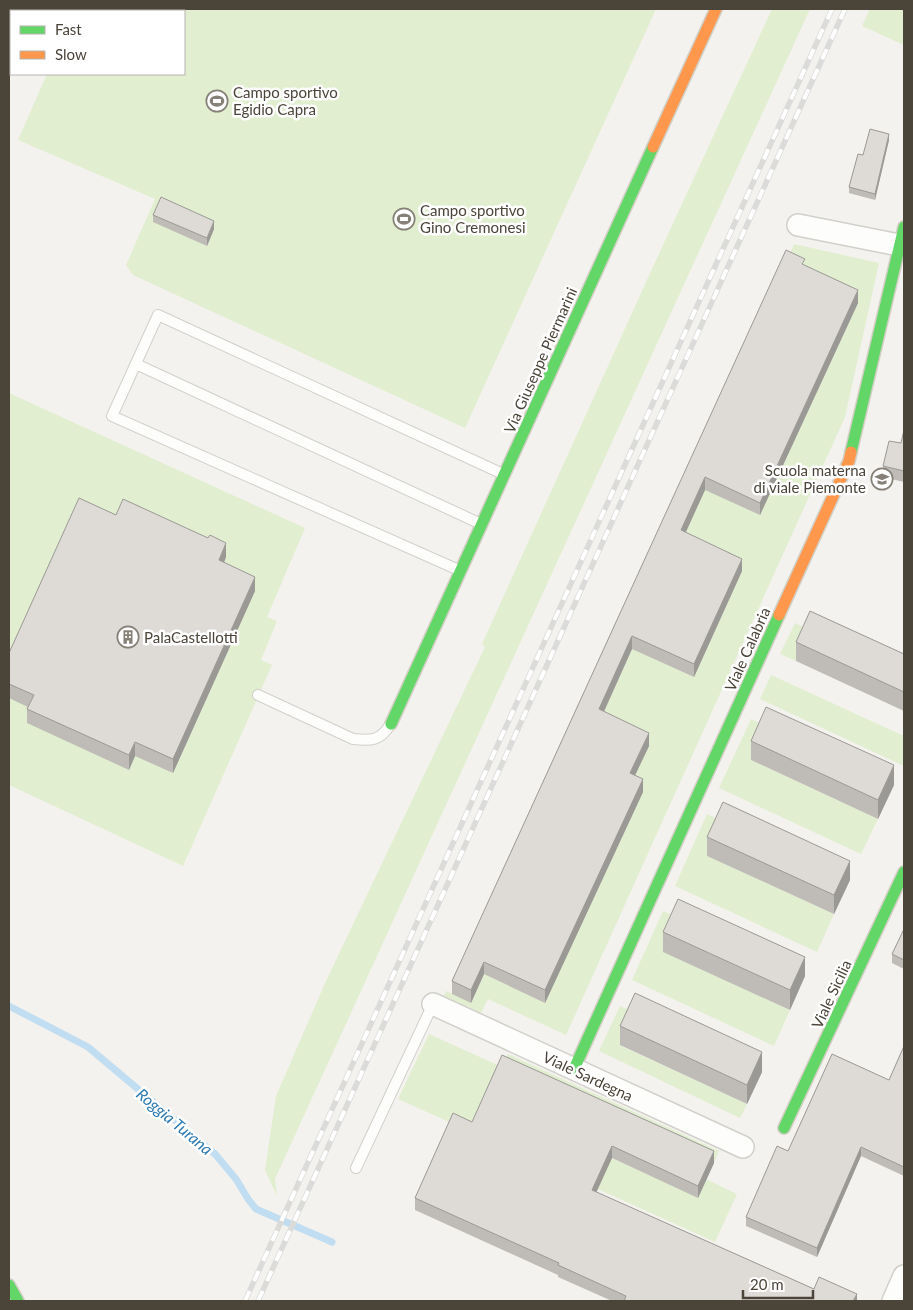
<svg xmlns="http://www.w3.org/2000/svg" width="913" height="1310" font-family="Lato,sans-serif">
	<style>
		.green { fill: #e1eecf }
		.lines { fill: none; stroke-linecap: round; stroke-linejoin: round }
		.stream { stroke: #c0ddf1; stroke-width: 7 }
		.lane-casing { stroke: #d2d0cb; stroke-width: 12 }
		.street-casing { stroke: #d2d0cb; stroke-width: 24 }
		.fast-casing { stroke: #d3cfc5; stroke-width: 14 }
		.slow-casing { stroke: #d3cfc5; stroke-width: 14 }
		.lane { stroke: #fdfdfc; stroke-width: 10 }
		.street { stroke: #fdfdfc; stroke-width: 21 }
		.fast { stroke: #63d668; stroke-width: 11 }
		.slow { stroke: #ff974d; stroke-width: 11 }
		.rail-casing { stroke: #dbdbda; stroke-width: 5.5 }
		.rail { stroke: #fff; stroke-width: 4; stroke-dasharray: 11; stroke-linecap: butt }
		.wall { fill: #bfbcb8 }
		.shaded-wall { fill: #9b9996 }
		.building { fill: #dedbd6; stroke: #9b9996 }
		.labels { text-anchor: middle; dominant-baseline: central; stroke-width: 5; stroke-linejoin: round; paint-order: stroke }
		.poi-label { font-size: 15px; fill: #4b4439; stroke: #fff; text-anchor: start }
		.street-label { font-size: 15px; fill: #4b4439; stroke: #fff }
		.water-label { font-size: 16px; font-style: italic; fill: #2e7ab2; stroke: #fff }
	</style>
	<rect width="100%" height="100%" fill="#f4f2ee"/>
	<!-- green -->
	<g class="green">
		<path d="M22 9H656L465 428 133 275 126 265 155 199 18 140 47 74H184V11H27Z"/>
		<path d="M772 9H810L275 1179 277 1196 265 1170 276 1096 326 981 485 647 482 644 501 602 651 271Z"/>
		<path d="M870 9H904V45L862 26Z"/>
		<path d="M794 244 879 263 845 417 566 1035 488 999 481 1013 444 996 446 991 471 1002 804 272 786 263Z"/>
		<path d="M9 393 305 528 267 617 277 621 261 660 272 665 183 866 9 785Z"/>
		<path d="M795 623 810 630 796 661 780 654Z"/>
		<path d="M771 675 904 736V766L760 699Z"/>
		<path d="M751 719 766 726 751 760 878 819 861 854 719 788Z"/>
		<path d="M707 814 723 822 707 856 834 914 817 952 675 886Z"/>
		<path d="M663 911 678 918 664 952 790 1010 774 1046 632 980Z"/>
		<path d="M620 1006 635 1013 621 1046 747 1104 740 1118 599 1051Z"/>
		<path d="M429 1034 502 1067 508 1054 719 1151 714 1163 502 1067 487 1102 698 1197 706 1179 737 1194 715 1242 398 1099Z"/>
	</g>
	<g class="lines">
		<!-- stream -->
		<path class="stream" d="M9 1006 88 1047 215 1154 236 1179 248 1199 256 1209 332 1242"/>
		<!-- lane casing -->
		<g class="lane-casing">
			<g id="lane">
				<path d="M136 364 481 524"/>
				<path d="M461 571 112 416 158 315 503 474"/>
				<path d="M258 695 353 739C371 741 380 741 390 725"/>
				<path d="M356 1168 433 1004"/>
			</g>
		</g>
		<!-- street casing -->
		<g class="street-casing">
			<g id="street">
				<path d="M798 225 904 246"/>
				<path d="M433 1004 743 1147"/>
				<path d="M893 1301 904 1276"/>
			</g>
		</g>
		<!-- fast casing -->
		<g class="fast-casing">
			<g id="fast">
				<path d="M851 452 904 227"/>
				<path d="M391 724 653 147"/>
				<path d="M574 1069 779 615"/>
				<path d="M784 1128 904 872"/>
				<path d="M9 1285 18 1301"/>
			</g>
		</g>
		<!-- slow casing -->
		<g class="slow-casing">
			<g id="slow">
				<path d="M653 147 716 9"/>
				<path d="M779 615 849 461 851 452"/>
			</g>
		</g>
		<!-- lane -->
		<use href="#lane" class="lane"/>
		<!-- street -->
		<use href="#street" class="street"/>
		<!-- fast -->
		<use href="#fast" class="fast"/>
		<!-- slow -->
		<use href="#slow" class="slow"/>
		<!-- rail casing -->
		<g class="rail-casing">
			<g id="rail">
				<path d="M245 1301 832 9"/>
				<path d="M258 1301 845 9"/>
			</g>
		</g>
		<!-- rail -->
		<use href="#rail" class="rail"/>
	</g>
	<!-- wall -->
	<g class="wall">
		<path d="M889 140 875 200 849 193V187L863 155Z"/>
		<path d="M153 215 214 229 207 246 153 222Z"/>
		<path d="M805 266 858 303 760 515 705 490 685 532 742 571 694 677 632 649 604 712 649 746 635 775 643 792 545 1003 484 974 471 1003 452 994V981Z"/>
		<path d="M904 430V482L883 477V466L901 443Z"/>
		<path d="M116 515 226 557 224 563 255 591 173 773 135 756 129 770 27 723V709L28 707 9 698V653Z"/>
		<path d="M796 642 904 654V711L796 661Z"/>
		<path d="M751 741 894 785 878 819 751 760Z"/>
		<path d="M707 837 850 880 834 914 707 856Z"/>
		<path d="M904 929V969L892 963V954Z"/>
		<path d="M663 932 805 976 790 1010 663 952Z"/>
		<path d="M620 1026 762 1072 747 1104 620 1045Z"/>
		<path d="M904 1046V1176L861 1156 817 1257 746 1226V1217L788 1151 889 1080Z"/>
		<path d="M472 1122 714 1163 698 1198 612 1158 596 1192 814 1289 857 1301H612L558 1277V1275L415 1210V1198Z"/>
	</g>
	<!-- shaded-wall -->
	<g class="shaded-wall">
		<path d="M889 134V140L875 200V194Z"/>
		<path d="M214 221V229L207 246V238Z"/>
		<path d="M858 290V303L760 515V503Z"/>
		<path d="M705 477V490L681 543V530Z"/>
		<path d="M226 543V557L219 574V560Z"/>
		<path d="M742 559V571L694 677V664Z"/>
		<path d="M255 577V591L173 773V759Z"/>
		<path d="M632 636V649L599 722V709Z"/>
		<path d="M649 733V746L630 786V773Z"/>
		<path d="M135 742V756L129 770V755Z"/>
		<path d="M894 765V785L878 819V800Z"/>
		<path d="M643 779V792L545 1003V990Z"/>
		<path d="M850 861V880L834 914V895Z"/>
		<path d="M805 957V976L790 1010V990Z"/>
		<path d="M484 962V974L471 1003V990Z"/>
		<path d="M762 1052V1072L747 1104V1085Z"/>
		<path d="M612 1146V1158L592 1202V1190Z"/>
		<path d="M861 1147V1156L817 1257V1248Z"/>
		<path d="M714 1151V1163L698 1198V1186Z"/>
		<path d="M857 1294V1301H853Z"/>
	</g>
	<!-- building -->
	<g class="building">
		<path d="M870 129 889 134 875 194 849 187 858 154 863 155Z"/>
		<path d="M161 197 214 221 207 238 153 215Z"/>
		<path d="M786 250 805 259 802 264 858 290 760 503 705 477 681 530 742 559 694 664 632 636 599 709 649 733 630 773 643 779 545 990 484 962 471 990 452 981Z"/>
		<path d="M904 430V471L883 466 889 441 901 443Z"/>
		<path d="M79 498 116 515 123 499 208 538 210 535 226 543 219 560 255 577 173 759 135 742 129 755 27 709 34 695 9 684V653Z"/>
		<path d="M810 611 904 654V692L796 642Z"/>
		<path d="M766 707 894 765 878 800 751 741Z"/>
		<path d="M723 802 850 861 834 895 707 837Z"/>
		<path d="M678 899 805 957 790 990 663 932Z"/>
		<path d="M904 929V960L892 954Z"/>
		<path d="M635 993 762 1052 747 1085 620 1026Z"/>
		<path d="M904 1046V1167L861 1147 817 1248 746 1217 777 1146 788 1151 832 1054 889 1080Z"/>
		<path d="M502 1055 714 1151 698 1186 612 1146 592 1190 814 1289 819 1277 857 1294 853 1301H624L626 1296 558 1265 559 1263 415 1198 453 1113 472 1122Z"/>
	</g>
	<!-- icons -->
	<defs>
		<g id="stadium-ring" transform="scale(1.125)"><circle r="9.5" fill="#fff" stroke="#868178" stroke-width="1.5"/><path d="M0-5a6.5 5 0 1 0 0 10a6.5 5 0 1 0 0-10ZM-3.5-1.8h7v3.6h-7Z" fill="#868178"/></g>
		<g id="school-ring" transform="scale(1.125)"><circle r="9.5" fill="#fff" stroke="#868178" stroke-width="1.5"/><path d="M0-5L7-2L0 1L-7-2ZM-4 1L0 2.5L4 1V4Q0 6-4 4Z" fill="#868178"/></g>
		<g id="building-ring" transform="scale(1.125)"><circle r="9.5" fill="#fff" stroke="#868178" stroke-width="1.5"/><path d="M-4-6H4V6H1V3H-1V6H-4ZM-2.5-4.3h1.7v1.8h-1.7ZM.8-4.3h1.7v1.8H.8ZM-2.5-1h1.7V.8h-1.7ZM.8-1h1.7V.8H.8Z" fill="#868178"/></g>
	</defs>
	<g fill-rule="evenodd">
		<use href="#stadium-ring" x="217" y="101"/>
		<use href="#stadium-ring" x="404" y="219"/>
		<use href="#school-ring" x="882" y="479"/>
		<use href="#building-ring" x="128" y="637"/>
	</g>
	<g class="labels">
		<!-- poi labels -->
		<g class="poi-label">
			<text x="233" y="92">Campo sportivo<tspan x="233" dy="17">Egidio Capra</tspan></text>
			<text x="420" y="210">Campo sportivo<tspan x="420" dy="17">Gino Cremonesi</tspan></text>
			<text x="866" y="470" text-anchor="end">Scuola materna<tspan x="866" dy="17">di viale Piemonte</tspan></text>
			<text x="144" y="637">PalaCastellotti</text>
		</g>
		<!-- street labels -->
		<g class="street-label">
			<text transform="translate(540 360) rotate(-66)">Via Giuseppe Piermarini</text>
			<text transform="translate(747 649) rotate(-66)">Viale Calabria</text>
			<text transform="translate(831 994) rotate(-65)">Viale Sicilia</text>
			<text transform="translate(588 1076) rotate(25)">Viale Sardegna</text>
		</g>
		<!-- water labels -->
		<g class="water-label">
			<text transform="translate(175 1121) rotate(40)">Roggia Turana</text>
		</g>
	</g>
	<!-- border -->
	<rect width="913" height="1310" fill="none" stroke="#4b4439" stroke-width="20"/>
	<!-- legend -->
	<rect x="10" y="10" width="175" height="65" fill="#ffffff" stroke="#b7b4b0"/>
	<rect x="20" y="26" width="25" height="8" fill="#63d668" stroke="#b7b4b0"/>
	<text x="55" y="35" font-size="15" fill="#4b4439">Fast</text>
	<rect x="20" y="51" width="25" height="8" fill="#ff974d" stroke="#b7b4b0"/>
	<text x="55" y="60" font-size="15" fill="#4b4439">Slow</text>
	<!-- scale -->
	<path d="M743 1290v8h70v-8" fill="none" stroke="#4b4439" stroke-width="2.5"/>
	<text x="750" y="1290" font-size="15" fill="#4b4439" stroke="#ffffff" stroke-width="4" paint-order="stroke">20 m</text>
</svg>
